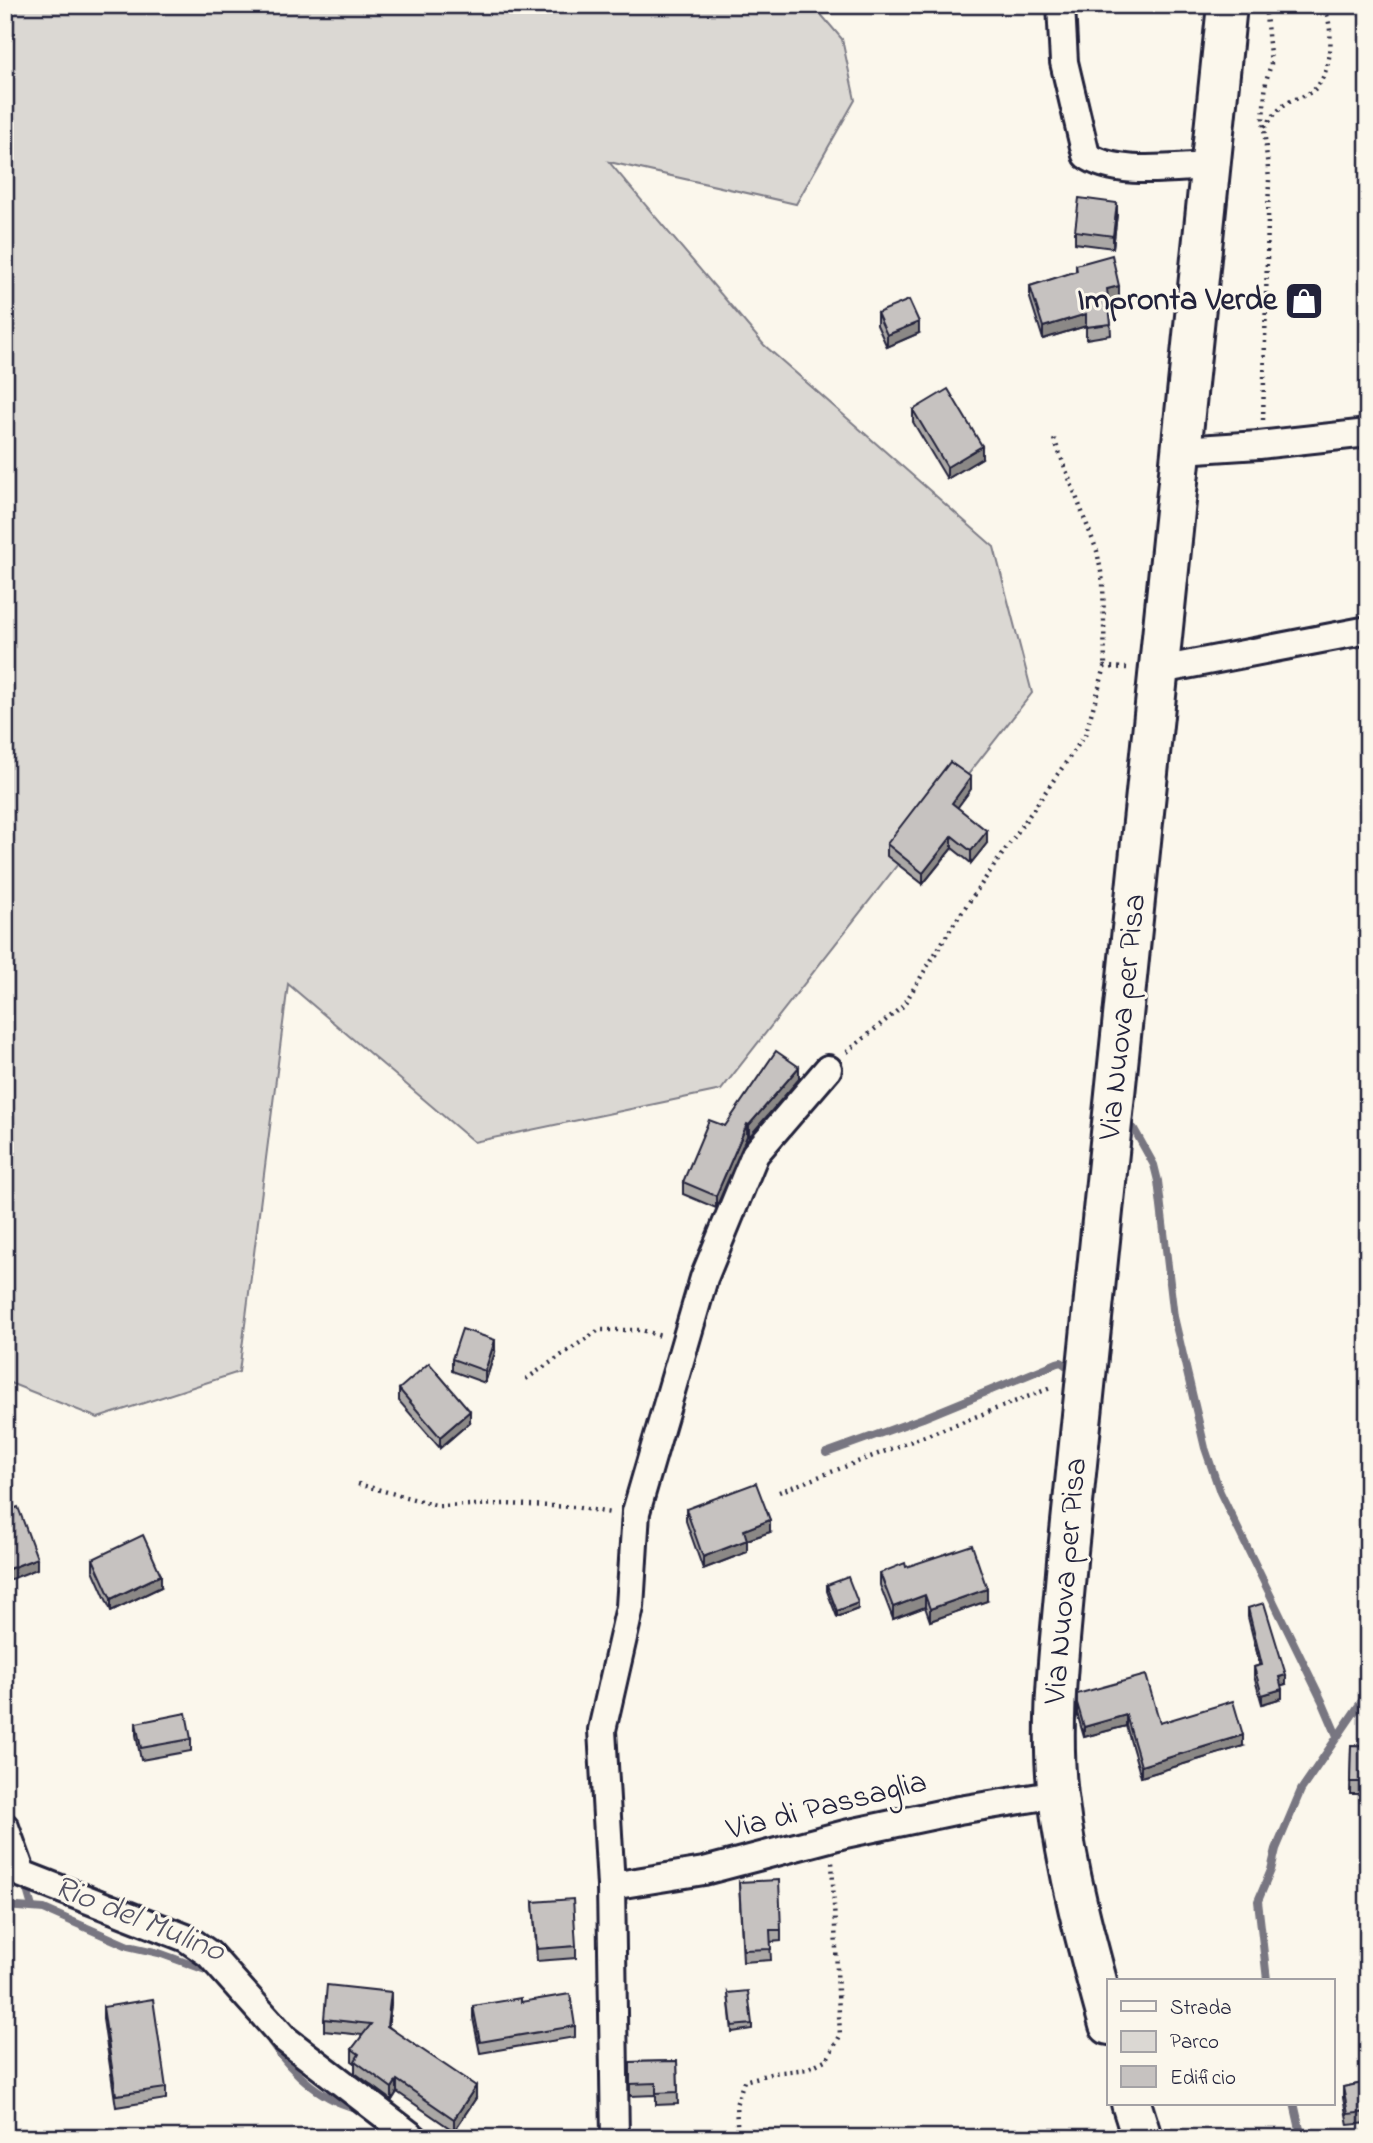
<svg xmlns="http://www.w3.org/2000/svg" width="1373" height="2143" font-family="'Indie Flower',sans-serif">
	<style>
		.green { fill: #dbd8d3; stroke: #7e7d87; stroke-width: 2 }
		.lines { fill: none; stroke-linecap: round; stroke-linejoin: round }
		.stream { stroke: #787681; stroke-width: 8 }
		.minor-casing { stroke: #22223b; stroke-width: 32 }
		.primary-casing { stroke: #22223b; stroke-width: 44 }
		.path { stroke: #22223b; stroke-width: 4.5; stroke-dasharray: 2 5; stroke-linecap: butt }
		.minor { stroke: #fbf7ec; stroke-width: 26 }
		.primary { stroke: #fbf7ec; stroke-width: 38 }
		.wall { fill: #aaa7a5; stroke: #22223b; stroke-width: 2 }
		.shaded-wall { fill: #8b8886; stroke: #22223b; stroke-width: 2 }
		.building { fill: #c6c2c0; stroke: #22223b; stroke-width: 2 }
		.labels { text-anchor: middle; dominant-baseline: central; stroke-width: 6; stroke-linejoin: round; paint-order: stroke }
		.poi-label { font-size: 32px; font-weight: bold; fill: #22223b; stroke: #fbf7ec; text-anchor: end }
		.street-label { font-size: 32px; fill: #22223b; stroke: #fbf7ec }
		.water-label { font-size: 33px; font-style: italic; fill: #545364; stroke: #fbf7ec }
	</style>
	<rect width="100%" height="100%" fill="#fbf7ec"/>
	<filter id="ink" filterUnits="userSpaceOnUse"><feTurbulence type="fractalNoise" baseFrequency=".0143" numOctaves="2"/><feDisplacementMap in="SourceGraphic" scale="14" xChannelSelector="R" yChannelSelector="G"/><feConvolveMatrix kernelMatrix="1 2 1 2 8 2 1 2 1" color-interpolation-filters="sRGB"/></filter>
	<g filter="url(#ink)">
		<!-- green -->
		<path class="green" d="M5 5H813L842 39 855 100 796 204 609 162 764 345 994 547 1032 693 721 1090 474 1142 288 984 239 1372 98 1418 5 1381Z"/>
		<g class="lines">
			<!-- stream -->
			<g class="stream">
				<path d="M1134 1129 1154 1165 1158 1181 1174 1317 1205 1448 1220 1492 1322 1701 1337 1736"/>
				<path d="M826 1453 923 1418 1057 1363 1061 1362 1068 1367"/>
				<path d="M25 1883 32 1907"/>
				<path d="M5 1906 44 1909 128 1946 159 1953 214 1973"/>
				<path d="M1267 1980 1258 1901 1271 1870 1276 1849 1301 1790 1368 1692"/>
				<path d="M271 2042C292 2073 324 2103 362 2109"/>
				<path d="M1294 2103 1302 2138"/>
			</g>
			<!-- minor casing -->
			<g class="minor-casing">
				<g id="minor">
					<path d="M1061 5 1064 62 1086 155C1116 177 1176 167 1212 166"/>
					<path d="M1181 450 1259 445 1368 433"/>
					<path d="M1160 670 1368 630"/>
					<path d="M5 1827 22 1874 186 1938 209 1954 285 2039 414 2138"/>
					<path d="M611 1886 704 1871 845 1834 959 1810 1058 1794"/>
					<path d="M615 2138 611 1886 602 1730 630 1607 636 1512 704 1278 755 1154 828 1069"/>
				</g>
			</g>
			<!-- primary casing -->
			<g class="primary-casing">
				<g id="primary">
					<path d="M1109 2025C1088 1949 1067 1874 1058 1796 1049 1718 1061 1638 1067 1561L1227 5"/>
					<path d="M1131 2103 1142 2138"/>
				</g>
			</g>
			<!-- path -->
			<g class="path">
				<path d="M1265 127C1271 119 1278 109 1287 103 1298 97 1312 95 1319 84 1333 64 1334 25 1323 5"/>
				<path d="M1263 420 1269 179 1263 118 1266 81 1271 64 1265 5"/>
				<path d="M1054 439 1097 551 1103 582 1105 667"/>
				<path d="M847 1052 903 1006 953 925 1085 735 1105 667 1127 668"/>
				<path d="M526 1379 599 1330H641L661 1336"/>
				<path d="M358 1484 439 1506 506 1504 574 1507 611 1513"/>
				<path d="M779 1492 1053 1387"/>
				<path d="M738 2138 736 2105 744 2081 774 2073 807 2069 827 2059 840 2036 832 1861"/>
			</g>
			<!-- minor -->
			<use href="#minor" class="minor"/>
			<!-- primary -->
			<use href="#primary" class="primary"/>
		</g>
		<!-- wall -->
		<g class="wall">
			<path d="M1117 214 1113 248 1075 243V231Z"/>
			<path d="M1076 265 1119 298 1109 300 1111 335 1086 339V326L1043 339 1030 298V286L1076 272Z"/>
			<path d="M877 313 919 333 887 347 877 325Z"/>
			<path d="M913 410 982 458 947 479 913 422Z"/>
			<path d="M971 789 957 808 987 843 971 863 952 848 923 884 887 856V844Z"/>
			<path d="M799 1079 749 1137 747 1136 716 1208 683 1194V1182L725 1126Z"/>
			<path d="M495 1352 485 1383 452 1371V1359Z"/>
			<path d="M399 1389 470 1422 440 1448 399 1401Z"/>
			<path d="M686 1509 770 1532 747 1540V1552L703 1569 686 1521Z"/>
			<path d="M93 1559 161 1587 111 1611 93 1570Z"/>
			<path d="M906 1567 987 1601 930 1621 925 1607 893 1619 880 1585V1573Z"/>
			<path d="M827 1585 858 1609 837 1617 827 1591Z"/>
			<path d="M1248 1608 1286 1684 1281 1685 1282 1698 1262 1704 1254 1676V1667L1260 1665 1248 1617Z"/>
			<path d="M1077 1694 1160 1723 1243 1746 1141 1777 1126 1726 1084 1737 1077 1713Z"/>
			<path d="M136 1723 191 1739V1751L141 1760 136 1735Z"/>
			<path d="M1351 1745 1368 1746V1794H1350Z"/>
			<path d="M739 1882 781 1930V1941L770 1942 771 1960 743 1962Z"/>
			<path d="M533 1902 576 1946V1958L537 1961Z"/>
			<path d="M728 1993 752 2024V2029L732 2032Z"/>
			<path d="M521 2002 575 2026V2037L480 2053 473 2018V2006Z"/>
			<path d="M391 2004 388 2026 476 2098 454 2131 397 2092 392 2100 355 2073V2063L352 2061V2049L363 2035 324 2031V2019Z"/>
			<path d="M103 2007 166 2088V2099L116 2107 103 2019Z"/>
			<path d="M677 2061 678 2104 656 2105V2095L630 2096V2062Z"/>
			<path d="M1368 2082V2123L1348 2125 1343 2098V2087Z"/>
		</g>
		<!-- shaded-wall -->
		<g class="shaded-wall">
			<path d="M1117 203V214L1113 248V236Z"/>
			<path d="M1119 286V298L1107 301V289Z"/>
			<path d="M1086 314V326L1043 339V327Z"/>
			<path d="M919 322V333L887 347V335Z"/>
			<path d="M982 446V458L947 479V467Z"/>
			<path d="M971 777V789L952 815V803Z"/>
			<path d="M987 831V843L971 863V851Z"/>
			<path d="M952 836V848L923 884V873Z"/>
			<path d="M799 1067V1079L749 1137V1125Z"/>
			<path d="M747 1124V1136L716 1208V1196Z"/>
			<path d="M495 1340V1352L485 1383V1371Z"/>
			<path d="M470 1411V1422L440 1448V1437Z"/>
			<path d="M770 1520V1532L744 1541V1530Z"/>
			<path d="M747 1540V1552L703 1569V1557Z"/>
			<path d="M37 1558V1569L6 1581V1570Z"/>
			<path d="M161 1575V1587L111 1611V1599Z"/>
			<path d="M987 1589V1601L930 1621V1609Z"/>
			<path d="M925 1595V1607L893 1619V1607Z"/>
			<path d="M858 1603V1609L837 1617V1611Z"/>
			<path d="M1286 1675V1684L1279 1686V1677Z"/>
			<path d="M1282 1689V1698L1262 1704V1695Z"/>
			<path d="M1126 1715V1726L1084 1737V1727Z"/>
			<path d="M1243 1735V1746L1141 1777V1766Z"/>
			<path d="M391 1992V2004L387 2037V2026Z"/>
			<path d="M397 2080V2092L392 2100V2088Z"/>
			<path d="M476 2086V2098L454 2131V2119Z"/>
		</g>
		<!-- building -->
		<g class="building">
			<path d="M1079 198 1117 203 1113 236 1075 231Z"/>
			<path d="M1112 255 1119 286 1107 289 1111 324 1086 327V314L1043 327 1030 286 1077 271 1076 265Z"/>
			<path d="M909 300 919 322 887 335 877 313Z"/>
			<path d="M948 389 982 446 947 467 913 410Z"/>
			<path d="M950 762 971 777 952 803 987 831 971 851 952 836 923 873 887 844Z"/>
			<path d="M776 1051 799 1067 749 1125 747 1124 716 1196 683 1182 709 1120 725 1126Z"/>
			<path d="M462 1329 495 1340 485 1371 452 1359Z"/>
			<path d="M429 1363 470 1411 440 1437 399 1389Z"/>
			<path d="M756 1483 770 1520 744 1530 747 1540 703 1557 686 1509Z"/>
			<path d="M18 1507 37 1558 6 1570 5 1512Z"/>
			<path d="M143 1535 161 1575 111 1599 93 1559Z"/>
			<path d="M972 1545 987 1589 930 1609 925 1595 893 1607 880 1573 905 1563 906 1567Z"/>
			<path d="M848 1577 858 1603 837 1611 827 1585Z"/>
			<path d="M1264 1603 1286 1675 1279 1677 1282 1689 1262 1695 1254 1667 1262 1665 1248 1608Z"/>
			<path d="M1146 1675 1160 1723 1233 1701 1243 1735 1141 1766 1126 1715 1084 1727 1077 1703V1694Z"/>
			<path d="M186 1713 191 1739 141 1748 136 1723Z"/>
			<path d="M1351 1745 1368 1746V1782H1350Z"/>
			<path d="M779 1880 781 1930H770L771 1949 743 1950 739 1882Z"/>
			<path d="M573 1899 576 1946 537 1949 533 1902Z"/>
			<path d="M327 1985 391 1992 387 2026 476 2086 454 2119 397 2080 392 2088 355 2061 359 2054 352 2049 371 2024 324 2019Z"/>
			<path d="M748 1991 752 2024 732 2026 728 1993Z"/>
			<path d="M570 1994 575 2026 480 2042 473 2006 521 1998V2002Z"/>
			<path d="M153 1999 166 2088 116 2095 103 2007Z"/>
			<path d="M677 2061 678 2092 656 2093V2083L630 2084V2062Z"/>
			<path d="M1368 2082V2112L1348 2114 1343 2087Z"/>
		</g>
	</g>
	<!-- icons -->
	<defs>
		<g id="shop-square" transform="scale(2.0125)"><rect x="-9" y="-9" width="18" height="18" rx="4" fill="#22223b" stroke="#fbf7ec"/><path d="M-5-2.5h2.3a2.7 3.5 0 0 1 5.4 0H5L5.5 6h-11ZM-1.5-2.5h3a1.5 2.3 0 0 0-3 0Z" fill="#fff"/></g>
	</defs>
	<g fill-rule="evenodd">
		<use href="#shop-square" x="1304" y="301"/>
	</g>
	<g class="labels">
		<!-- poi labels -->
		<g class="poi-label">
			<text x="1277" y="301">Impronta Verde</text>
		</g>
		<!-- street labels -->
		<g class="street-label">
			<text transform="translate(1124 1017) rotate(-84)">Via Nuova per Pisa</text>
			<text transform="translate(1067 1581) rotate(-85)">Via Nuova per Pisa</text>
			<text transform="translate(827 1807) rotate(-14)">Via di Passaglia</text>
		</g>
		<!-- water labels -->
		<g class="water-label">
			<text transform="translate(139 1920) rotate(22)">Rio del Mulino</text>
		</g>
	</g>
	<!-- margin -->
	<rect width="1373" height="2143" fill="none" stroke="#fbf7ec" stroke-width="28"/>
	<rect x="14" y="14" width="1345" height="2115" fill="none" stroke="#22223b" stroke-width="2.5" filter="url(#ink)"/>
	<!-- legend -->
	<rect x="1107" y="1979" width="228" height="126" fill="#fbf7ec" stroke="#a4a2a5" stroke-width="2"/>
	<rect x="1121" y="2001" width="35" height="10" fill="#fbf7ec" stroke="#a4a2a5" stroke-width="2"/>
	<text x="1170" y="2014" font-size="21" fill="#22223b">Strada</text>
	<rect x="1121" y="2031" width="35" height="21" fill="#dbd8d3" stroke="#a4a2a5" stroke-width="2"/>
	<text x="1170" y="2048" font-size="21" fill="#22223b">Parco</text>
	<rect x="1121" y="2066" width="35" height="21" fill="#c6c2c0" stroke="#a4a2a5" stroke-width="2"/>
	<text x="1170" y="2084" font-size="21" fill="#22223b">Edificio</text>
</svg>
